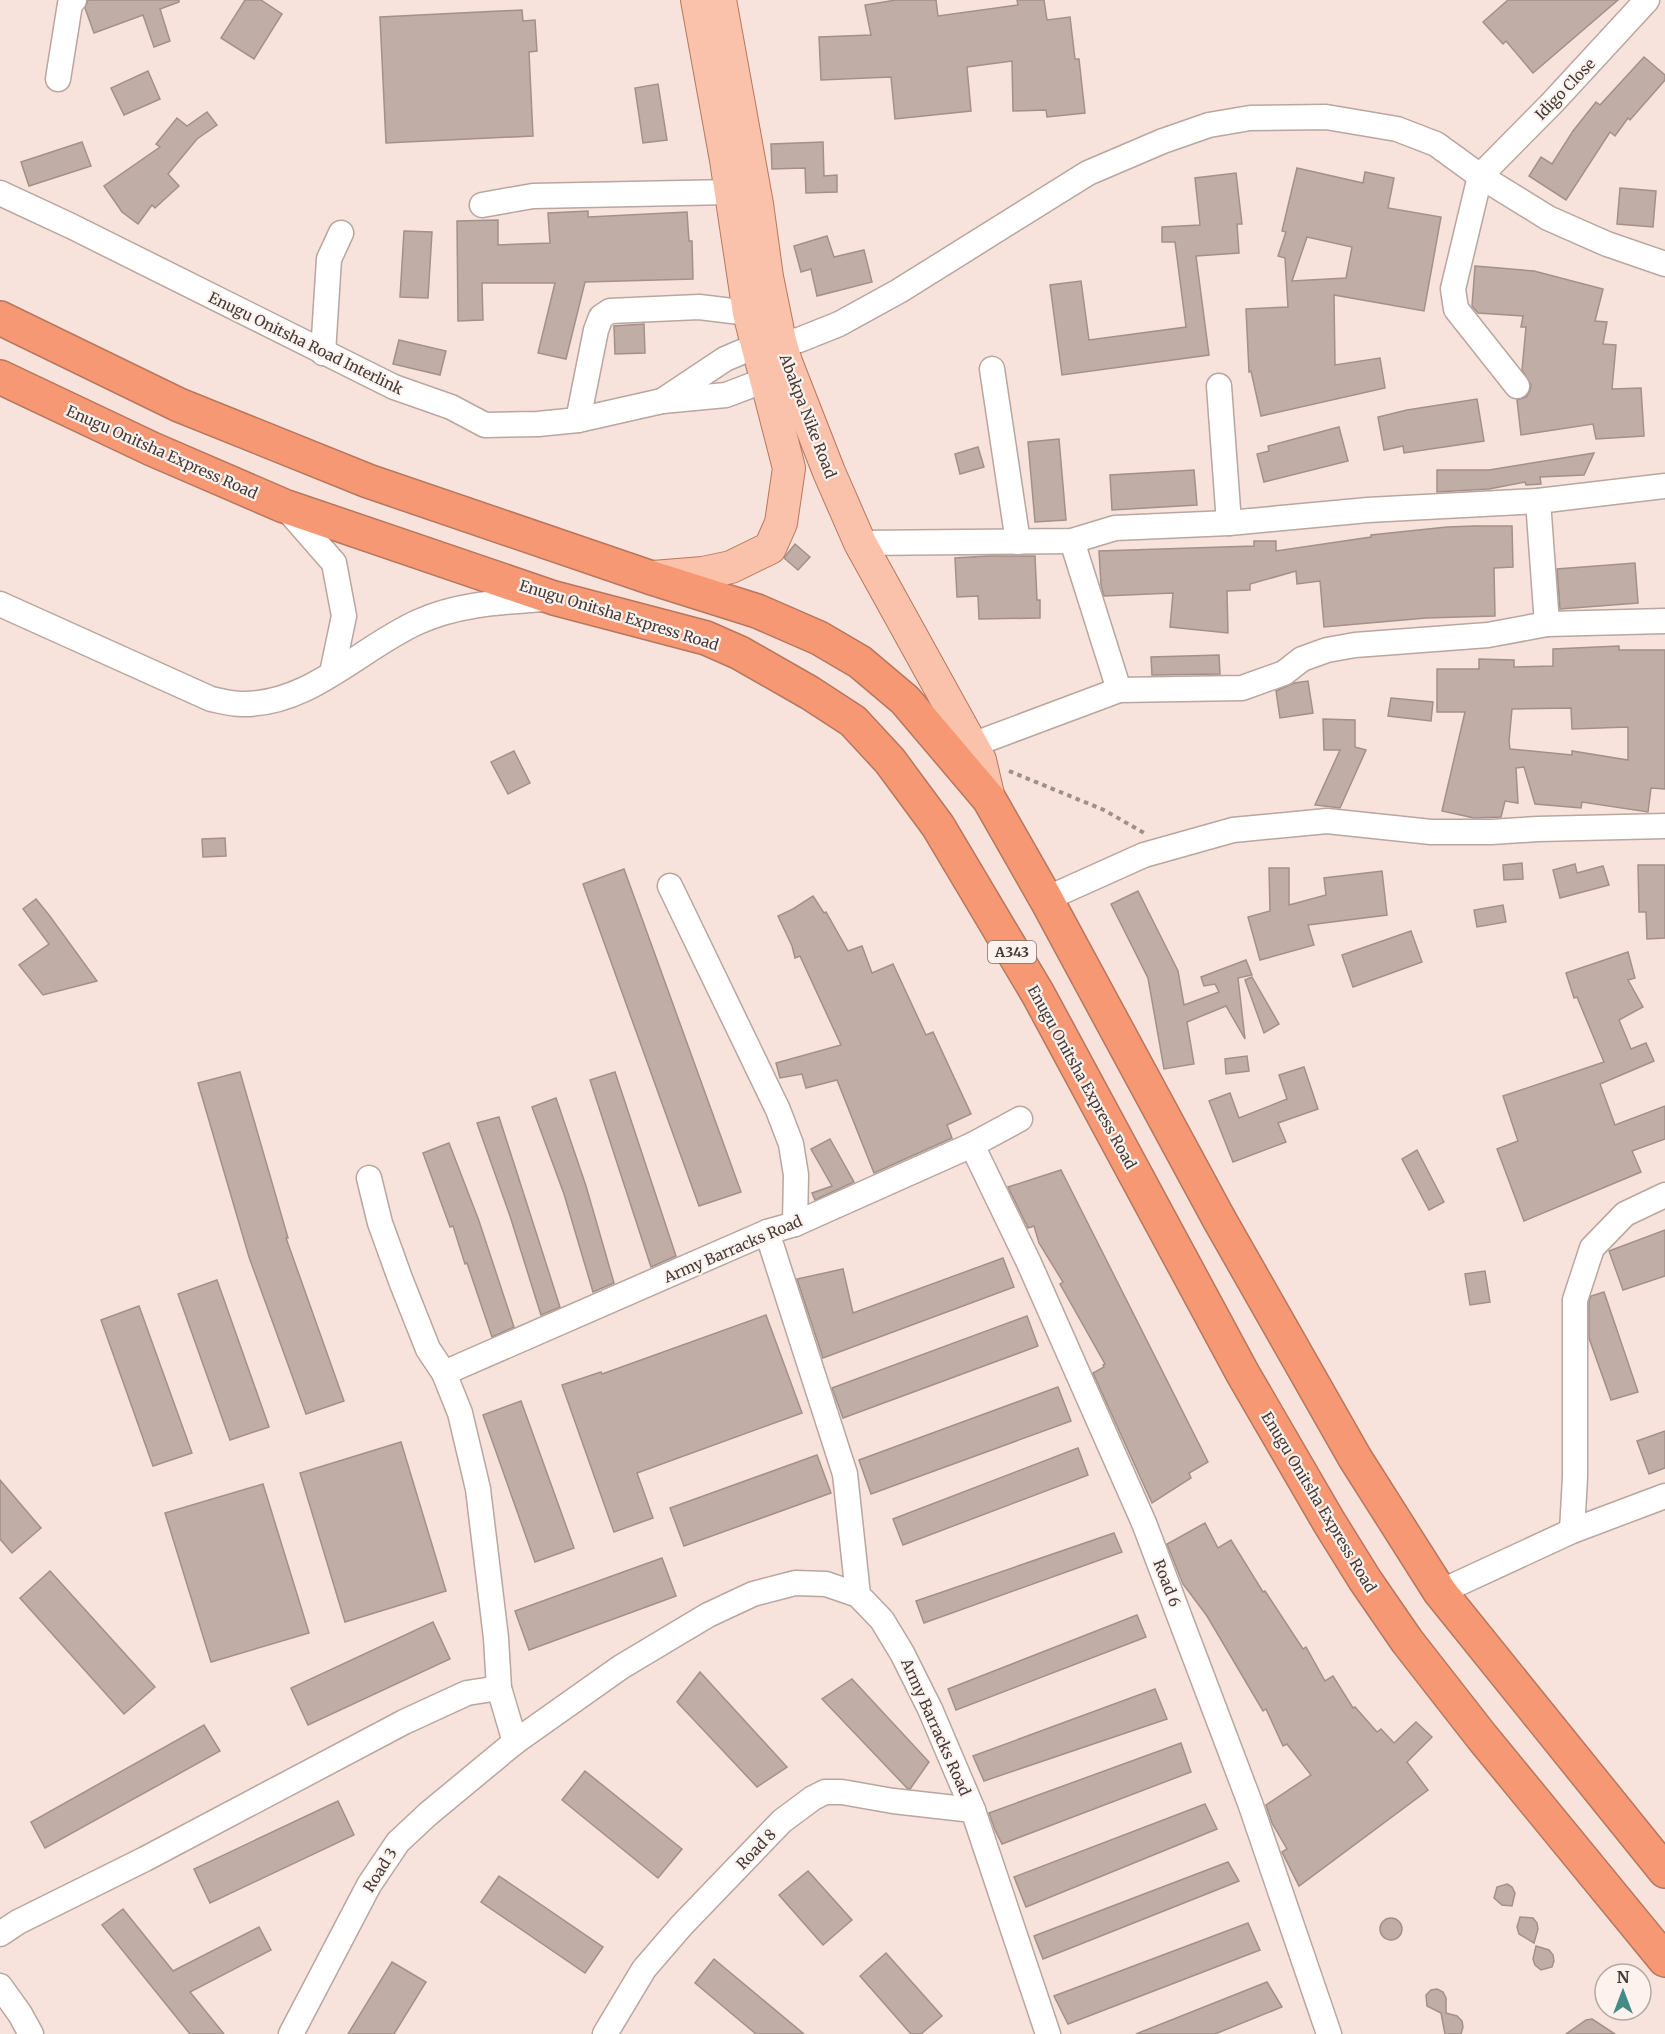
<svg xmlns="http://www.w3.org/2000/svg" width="1665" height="2034" font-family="Merriweather,serif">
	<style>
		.building { fill: #c0ada6; stroke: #a29089; stroke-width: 1.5; fill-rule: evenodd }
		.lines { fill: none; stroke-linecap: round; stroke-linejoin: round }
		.minor-casing { stroke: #b9a69f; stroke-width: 27 }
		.major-casing { stroke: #b7775e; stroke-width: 34 }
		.highway-casing { stroke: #b7775e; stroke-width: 36 }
		.path { stroke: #9d8f8a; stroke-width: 4; stroke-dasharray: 4.5 4.5; stroke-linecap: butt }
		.minor { stroke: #fff; stroke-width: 24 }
		.major { stroke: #fac1ab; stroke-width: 32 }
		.highway { stroke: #f69873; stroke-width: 33 }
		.labels { text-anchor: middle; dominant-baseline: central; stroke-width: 4.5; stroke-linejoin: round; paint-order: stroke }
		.shield { fill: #fef2ee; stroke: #7b726f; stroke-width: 1.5 }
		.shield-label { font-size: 14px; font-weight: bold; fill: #433b38 }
		.street-label { font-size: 15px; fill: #433b38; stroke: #fef2ee }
	</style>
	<rect width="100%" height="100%" fill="#f7e3db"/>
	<!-- building -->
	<g class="building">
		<path d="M88 0H179V2L160 9 170 41 154 47 143 15 94 33 85 8Z"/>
		<path d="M245 0H261L282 14 254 59 221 38Z"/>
		<path d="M896 0H936L938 16 1018 5 1017 0H1044L1047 20 1070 17 1075 59H1079L1085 113 1047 117 1046 110 1013 111 1012 61 967 67 971 111 895 119 891 77 821 80 819 37 871 35 865 5Z"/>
		<path d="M1508 0H1618L1533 73 1506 41 1503 44 1483 22Z"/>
		<path d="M522 10 523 21 535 20 537 51 529 52 533 136 386 143 380 17Z"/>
		<path d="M1644 57 1665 75V80L1630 120 1628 118 1615 136 1610 132 1566 200 1529 176 1541 157 1552 164 1573 131 1596 102 1600 105Z"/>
		<path d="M148 71 160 99 124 115 111 88Z"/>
		<path d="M658 84 667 140 643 143 635 88Z"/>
		<path d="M207 112 217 125 197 139 168 174 179 186 155 208 152 205 138 224 122 212 104 186 160 147 156 144 177 118 187 126Z"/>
		<path d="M82 142 91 166 29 186 21 162Z"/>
		<path d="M823 142 824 176 837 175V192L806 193 805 168 772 169 771 144Z"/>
		<path d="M1297 168 1363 183 1365 172 1394 178 1388 208 1441 217 1424 311 1334 295 1335 365 1380 358 1385 388 1261 416 1251 371 1249 372 1246 309 1288 307 1285 258 1278 256 1286 232 1282 231ZM1307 237 1352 247 1346 278 1292 281Z"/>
		<path d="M1236 173 1242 224H1237L1239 253 1196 256 1209 355 1062 375 1050 285 1081 281 1089 340 1186 327 1175 242H1162V227L1200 225 1195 178Z"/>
		<path d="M1620 188 1656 191 1653 227 1617 224Z"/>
		<path d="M588 211V217L687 212 689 241H692L693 279 585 282 566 359 538 353 555 283H482L483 320 458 321 457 221 498 220V245L550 243 548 213Z"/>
		<path d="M404 231 432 232 428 298 400 297Z"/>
		<path d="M827 236 834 257 864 250 872 282 817 296 811 269 801 272 794 246Z"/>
		<path d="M1475 266 1534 271 1603 289 1595 321 1607 322 1603 344 1616 345 1612 389 1641 388 1644 436 1596 439 1593 424 1521 435 1517 400 1526 397 1530 391 1531 385 1522 370 1526 327H1521L1523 316 1478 313 1472 306Z"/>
		<path d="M644 324 645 353 615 354 614 326Z"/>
		<path d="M399 340 446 351 440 375 393 364Z"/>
		<path d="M1477 399 1484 441 1404 453 1403 446 1384 450 1378 417 1407 410Z"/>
		<path d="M1339 427 1348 461 1264 482 1257 454 1269 451 1268 446Z"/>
		<path d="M1059 439 1066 520 1035 522 1028 442Z"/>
		<path d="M978 447 984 467 960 474 955 454Z"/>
		<path d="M1594 453 1584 475 1540 477 1541 484 1526 485 1525 482 1489 489 1437 492V470H1489Z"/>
		<path d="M1194 470 1197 505 1112 510 1110 475Z"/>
		<path d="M1475 526H1512L1513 567 1494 568 1495 616 1426 618 1324 627 1320 581 1297 584 1296 571 1250 584V590L1227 591 1228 633 1170 627 1173 593 1104 596 1101 585 1099 551 1254 546V541H1276V551L1371 537V535L1447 527Z"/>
		<path d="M795 544 810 557 798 570 784 558Z"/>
		<path d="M988 556H1035L1037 600H1040V618L979 619 978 596 957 597 955 558Z"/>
		<path d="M1635 563 1638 603 1560 609 1557 569Z"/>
		<path d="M1619 646V650H1665V789L1651 788 1648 812 1582 802 1581 808 1535 804 1524 767 1516 768 1518 803 1505 801 1501 817 1474 818 1442 811 1465 712H1437V669H1479V659L1514 660V667L1553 666V649ZM1571 708 1572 729 1628 727V760L1572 751V755L1510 749 1509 741 1512 709Z"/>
		<path d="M1219 655 1220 674 1152 675 1151 657Z"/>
		<path d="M1308 681 1313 713 1280 718 1276 691 1294 683Z"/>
		<path d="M1391 698 1433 702 1431 721 1388 716Z"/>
		<path d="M1323 719 1355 720V747L1366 750 1340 808 1315 805 1340 750H1324Z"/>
		<path d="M514 751 530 783 508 794 491 762Z"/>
		<path d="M225 838 226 856 203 857 202 839Z"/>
		<path d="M1522 863 1523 879 1504 880 1503 865Z"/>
		<path d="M1575 864 1577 873 1603 866 1609 885 1560 898 1553 870Z"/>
		<path d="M1638 865H1665V938L1647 939 1646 912H1639Z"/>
		<path d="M1269 868H1289V905L1326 895 1324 878 1382 871 1387 915 1308 925 1314 945 1260 960 1248 917 1270 911Z"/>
		<path d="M624 869 741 1192 699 1206 583 884Z"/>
		<path d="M1138 891 1178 971 1184 1005 1219 992 1215 984 1204 986 1201 977 1246 960 1252 975 1238 978 1245 1039 1226 1006 1187 1022 1194 1064 1164 1069 1148 978 1111 904Z"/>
		<path d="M813 896 824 913 826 912 848 951 862 946 872 973 893 964 926 1035 933 1032 971 1114 947 1125 952 1138 874 1173 837 1080 806 1088 802 1074 780 1078 776 1063 841 1045 800 956 795 958 792 946 778 916 793 909Z"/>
		<path d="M36 899 49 915 97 981 43 995 19 965 49 944 23 909Z"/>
		<path d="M1503 905 1506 922 1477 927 1474 910Z"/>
		<path d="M1411 931 1422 962 1353 987 1342 955Z"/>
		<path d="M1628 952 1635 978 1628 980 1643 1007 1619 1020 1631 1049 1646 1043 1654 1061 1600 1084 1615 1125 1665 1106V1139L1632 1151 1641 1172 1524 1221 1497 1149 1518 1141 1503 1096 1604 1062 1577 997 1574 998 1566 973Z"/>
		<path d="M1252 977 1279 1024 1264 1033 1245 980Z"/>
		<path d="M1247 1056 1249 1071 1226 1074 1225 1059Z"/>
		<path d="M1304 1067 1318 1109 1278 1123 1286 1142 1233 1162 1209 1101 1230 1093 1239 1118 1287 1099 1279 1075Z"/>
		<path d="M240 1072 288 1238H286L344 1401 306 1414 249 1257 198 1083Z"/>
		<path d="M615 1072 676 1256 651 1267 590 1080Z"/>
		<path d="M556 1098 586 1186 614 1283 593 1292 564 1194 532 1107Z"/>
		<path d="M499 1117 560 1307 541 1315 510 1216 477 1123Z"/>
		<path d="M830 1139 854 1182 815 1200 812 1193 832 1186 811 1149Z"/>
		<path d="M449 1143 479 1221 514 1327 492 1337 467 1263 465 1264 453 1226 450 1227 423 1153Z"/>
		<path d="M1417 1150 1444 1202 1429 1210 1402 1159Z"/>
		<path d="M1061 1170 1208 1462 1189 1473 1191 1478 1152 1503 1093 1373 1104 1367 1103 1365 1105 1364 1060 1284 1063 1282 1039 1243 1034 1226 1028 1228 1008 1187Z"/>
		<path d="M1665 1230V1276L1623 1290 1609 1251Z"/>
		<path d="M1003 1258 1014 1287 823 1358 797 1279 843 1269 853 1313Z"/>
		<path d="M1485 1271 1490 1302 1470 1305 1465 1274Z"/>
		<path d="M217 1280 269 1427 230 1440 178 1294Z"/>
		<path d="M1604 1292 1638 1392 1611 1400 1589 1338V1302L1591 1296Z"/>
		<path d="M139 1306 192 1453 153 1466 101 1320Z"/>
		<path d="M766 1315 802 1413 637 1473 653 1518 614 1532 562 1385 601 1372 602 1374Z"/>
		<path d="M1027 1316 1038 1346 843 1418 832 1388Z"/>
		<path d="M1058 1387 1071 1421 871 1494 859 1460Z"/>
		<path d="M521 1401 574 1548 535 1562 483 1415Z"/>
		<path d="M1665 1431V1468L1649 1474 1637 1441Z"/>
		<path d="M401 1442 446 1591 345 1622 300 1473Z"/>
		<path d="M1078 1448 1088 1475 903 1545 893 1519Z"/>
		<path d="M817 1455 831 1493 684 1546 670 1508Z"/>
		<path d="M0 1480 41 1528 12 1553 0 1539Z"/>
		<path d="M263 1484 309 1633 211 1662 165 1513Z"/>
		<path d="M1205 1523 1218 1548 1231 1540 1263 1592 1265 1591 1303 1649 1306 1647 1325 1681 1333 1676 1353 1708 1355 1707 1377 1732 1381 1729 1394 1743 1416 1722 1432 1737 1407 1762 1428 1790 1299 1886 1282 1852 1287 1849 1272 1823 1266 1805 1311 1775 1287 1744 1283 1746 1266 1709 1263 1711 1207 1616 1183 1584 1167 1544Z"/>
		<path d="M1114 1533 1122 1552 924 1623 916 1601Z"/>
		<path d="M662 1558 676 1596 529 1650 515 1611Z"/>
		<path d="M50 1571 155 1687 124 1714 20 1598Z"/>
		<path d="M1137 1615 1146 1637 956 1710 948 1689Z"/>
		<path d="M433 1622 450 1659 308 1725 291 1688Z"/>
		<path d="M700 1672 787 1767 757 1787 677 1702Z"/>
		<path d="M852 1679 929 1762 910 1789 907 1788 822 1699Z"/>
		<path d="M1155 1689 1167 1719 984 1781 973 1756Z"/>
		<path d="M204 1725 220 1751 45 1848 31 1822Z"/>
		<path d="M1181 1743 1191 1772 1002 1844 995 1830 989 1813Z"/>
		<path d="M585 1771 682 1849 658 1878 562 1800Z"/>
		<path d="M338 1801 354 1835 210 1903 194 1869Z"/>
		<path d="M1205 1804 1217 1829 1026 1907 1014 1877Z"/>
		<path d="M1228 1862 1239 1881 1043 1959 1034 1936Z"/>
		<path d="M808 1871 852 1920 823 1945 779 1895Z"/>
		<path d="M499 1876 603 1947 585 1973 481 1902Z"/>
		<path d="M1507 1884 1512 1887 1515 1893 1512 1906 1502 1905 1494 1898 1497 1887Z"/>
		<path d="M123 1909 173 1971 259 1927 271 1950 190 1992 224 2034H190L102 1925Z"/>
		<path d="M1520 1917 1533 1918 1537 1923 1538 1929 1534 1943 1519 1934 1517 1927Z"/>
		<circle cx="1391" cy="1929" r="11"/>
		<path d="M1248 1923 1260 1950 1068 2024 1054 1996Z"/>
		<path d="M1536 1946 1549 1950 1553 1955 1554 1961 1552 1967 1541 1970 1535 1965 1533 1959Z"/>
		<path d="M886 1953 942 2016 921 2034H911L860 1976Z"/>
		<path d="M714 1959 804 2034H756L695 1983Z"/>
		<path d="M392 1962 426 1982 394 2034H348Z"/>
		<path d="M1267 1982 1282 2007 1215 2034H1136Z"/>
		<path d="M1437 1989 1443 1992 1446 1998V2013L1457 2016 1462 2021 1463 2027 1461 2034H1445L1441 2013 1427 2006 1426 1995 1431 1990Z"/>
		<path d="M1592 2019 1615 2034H1566L1586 2020Z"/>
	</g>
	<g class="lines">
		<!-- minor casing -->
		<g class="minor-casing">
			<g id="minor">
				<path d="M58 79 70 4 74 0"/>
				<path d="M0 193 71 226 394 387 451 407 485 425 538 424 578 420 662 401 726 395 760 382 778 369"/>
				<path d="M482 205 533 196 731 192"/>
				<path d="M323 353 329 259 341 233"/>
				<path d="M992 369 1018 542"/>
				<path d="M1219 386 1229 523"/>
				<path d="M1517 386 1456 309 1453 289 1480 176 1553 102 1647 0"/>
				<path d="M662 401 725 359 758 345 799 340 839 324 899 291 1088 173 1163 141 1209 125 1250 118 1326 117 1397 129 1436 144 1480 176 1548 218 1607 244 1665 264"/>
				<path d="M578 420 596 330 601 317 610 311 699 307 749 313"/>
				<path d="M1538 501 1547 624"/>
				<path d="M285 507 334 563 344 616 332 673"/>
				<path d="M1072 541 1119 690"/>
				<path d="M860 543 1072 541 1115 528 1229 523 1368 510 1538 501 1665 486"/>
				<path d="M0 604 211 699C221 701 232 704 242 704 310 705 360 648 418 622 458 604 501 602 544 599"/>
				<path d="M972 745 1119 690 1242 688 1284 673 1302 659 1327 650 1355 645 1488 635 1547 624 1665 621"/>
				<path d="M670 886 778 1110 791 1144 796 1175 795 1224"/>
				<path d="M1046 899 1144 855 1233 830 1327 821 1431 832H1491L1538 829 1665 826"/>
				<path d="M972 1145 1029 1263 1144 1523 1250 1803 1329 2034"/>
				<path d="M369 1178 380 1223 401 1281 428 1349 444 1373 460 1413 478 1489 496 1638 499 1688 515 1742"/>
				<path d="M767 1232 845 1474 858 1595"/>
				<path d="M444 1373 767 1232 795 1224 972 1145 1020 1119"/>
				<path d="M1572 1531 1575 1477V1300L1592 1248 1625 1214 1665 1195"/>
				<path d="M1440 1592 1572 1531 1665 1496"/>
				<path d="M0 1934 18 1922 145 1859 404 1722 467 1693 499 1688"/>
				<path d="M0 1986 20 2014 31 2034"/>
				<path d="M291 2034 369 1885 398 1842 428 1814 515 1742 621 1667 708 1615 753 1594 795 1583 826 1584 858 1595 882 1620 902 1653 930 1709 973 1810 1048 2034"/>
				<path d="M605 2034 644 1969 682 1925 782 1821 813 1798 825 1792H842L893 1801 973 1810"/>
			</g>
		</g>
		<!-- major casing -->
		<g class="major-casing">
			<g id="major">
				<path d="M720 0 757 204 767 277 780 341 786 362 829 472 860 543 980 760 989 799"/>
				<path d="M653 577 703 573 731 567 770 548 781 523 789 468 749 313 726 160 697 0"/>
			</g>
		</g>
		<!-- highway casing -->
		<g class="highway-casing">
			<g id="highway">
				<path d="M0 318 179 405 368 481 649 577 757 611 819 638 860 662 905 700 989 799 1046 899 1219 1219 1355 1458 1440 1592 1665 1871"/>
				<path d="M0 377 152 449 284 506 554 598 706 638 740 653 810 693 853 721 890 761 938 826 1038 994 1243 1374 1329 1522 1365 1580 1407 1641 1482 1737 1665 1960"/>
			</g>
		</g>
		<!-- path -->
		<path class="path" d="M1009 771 1104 810 1144 833"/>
		<!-- minor -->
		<use href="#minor" class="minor"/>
		<!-- major -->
		<use href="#major" class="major"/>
		<!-- highway -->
		<use href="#highway" class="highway"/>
	</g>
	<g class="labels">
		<!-- shield labels -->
		<rect class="shield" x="988" y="941" width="48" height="22" rx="4.5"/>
		<g class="shield-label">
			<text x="1012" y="952">A343</text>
		</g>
		<!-- street labels -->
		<g class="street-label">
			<text transform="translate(1565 89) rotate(-46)">Idigo Close</text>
			<text transform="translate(306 343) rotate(26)">Enugu Onitsha Road Interlink</text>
			<text transform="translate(808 416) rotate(69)">Abakpa Nike Road</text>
			<text transform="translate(162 452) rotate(24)">Enugu Onitsha Express Road</text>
			<text transform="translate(619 615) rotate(17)">Enugu Onitsha Express Road</text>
			<text transform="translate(1082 1077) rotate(61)">Enugu Onitsha Express Road</text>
			<text transform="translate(733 1249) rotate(-23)">Army Barracks Road</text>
			<text transform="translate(1319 1502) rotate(59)">Enugu Onitsha Express Road</text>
			<text transform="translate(1167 1583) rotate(69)">Road 6</text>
			<text transform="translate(936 1727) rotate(66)">Army Barracks Road</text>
			<text transform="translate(756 1849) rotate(-46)">Road 8</text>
			<text transform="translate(380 1870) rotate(-58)">Road 3</text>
		</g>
	</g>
	<!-- north arrow -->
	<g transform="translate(1623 1992)"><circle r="28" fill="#fef2ee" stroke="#b3a9a5" stroke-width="1.5"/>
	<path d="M0-4.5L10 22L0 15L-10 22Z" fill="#458c89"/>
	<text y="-9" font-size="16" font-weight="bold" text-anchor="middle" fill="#433b38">N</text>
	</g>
</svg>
